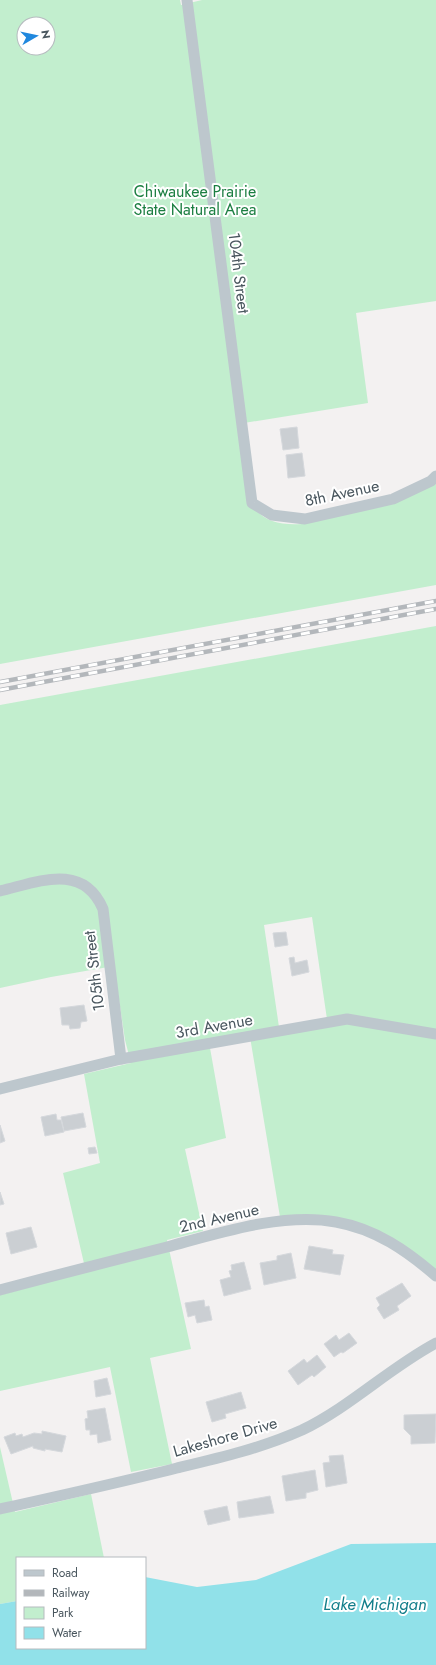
<svg xmlns="http://www.w3.org/2000/svg" width="436" height="1665" font-family="Jost,sans-serif">
	<style>
		.green { fill: #c2eece; fill-rule: evenodd }
		.water { fill: #91e1e9 }
		.building { fill: #cbcfd3; stroke: #d5d8dc }
		.lines { fill: none; stroke-linecap: round; stroke-linejoin: round }
		.minor { stroke: #bdc7cd; stroke-width: 11 }
		.rail-casing { stroke: #b3b7bb; stroke-width: 4.5 }
		.rail { stroke: #fff; stroke-width: 3; stroke-dasharray: 9; stroke-linecap: butt }
		.labels { text-anchor: middle; dominant-baseline: central; stroke-width: 4; stroke-linejoin: round; paint-order: stroke }
		.park-label { font-size: 16px; fill: #1b7e41; stroke: #fff }
		.street-label { font-size: 16px; fill: #49565e; stroke: #fff }
		.water-label { font-size: 17px; font-style: italic; fill: #127e8a; stroke: #fff }
	</style>
	<rect width="100%" height="100%" fill="#f3f1f1"/>
	<!-- green -->
	<g class="green">
		<path d="M0 0H180L181 5 202 0H436V301L356 313 368 403 238 424 252 506C266 523 281 525 302 524L436 483V585L0 664ZM24 24H48V48H24Z"/>
		<path d="M436 626V1270L387 1235 280 1217 249 1031 210 1048 226 1138 185 1149 203 1231 167 1240 191 1349 150 1358 172 1464 131 1472 110 1367 0 1391V1295L86 1272 63 1173 100 1163 84 1074 131 1063 125 1040 114 966 51 977 0 988V705ZM312 917 328 1026 279 1027 264 925Z"/>
		<path d="M0 1447 15 1512 91 1494 104 1558H17V1601L0 1604Z"/>
	</g>
	<!-- water -->
	<path class="water" d="M436 1543V1665H0V1604L17 1601V1648H145V1577L197 1587 256 1580 351 1544Z"/>
	<!-- building -->
	<g class="building">
		<path d="M297 427 299 448 283 450 280 429Z"/>
		<path d="M302 453 305 476 288 478 286 455Z"/>
		<path d="M286 932 288 945 275 947 273 933Z"/>
		<path d="M294 957 295 963 307 960 309 972 292 976 289 958Z"/>
		<path d="M84 1005 87 1021 81 1022 80 1028 70 1029 69 1025H62L60 1008Z"/>
		<path d="M83 1113 86 1127 64 1131 61 1117Z"/>
		<path d="M56 1114 57 1120H61L64 1132 45 1136 41 1117Z"/>
		<path d="M0 1125 5 1141 0 1143Z"/>
		<path d="M95 1147 97 1153 89 1154 88 1148Z"/>
		<path d="M0 1192 4 1204 0 1205Z"/>
		<path d="M31 1227 37 1247 11 1254 6 1233Z"/>
		<path d="M309 1246 333 1250 332 1254 344 1255 340 1275 304 1269Z"/>
		<path d="M291 1253 296 1278 264 1285 260 1263 277 1260V1256Z"/>
		<path d="M244 1262 251 1289 224 1296 220 1280 231 1277 229 1271 232 1270 231 1265Z"/>
		<path d="M402 1283 411 1296 397 1306 399 1310 384 1319 377 1308 380 1305 376 1298Z"/>
		<path d="M204 1300 205 1307 209 1306 212 1320 197 1323 195 1315 188 1317 185 1303Z"/>
		<path d="M349 1333 357 1343 343 1353 341 1352 334 1357 324 1344 336 1335 339 1340Z"/>
		<path d="M317 1355 326 1367 314 1377 312 1375 298 1385 288 1371 304 1359 307 1363Z"/>
		<path d="M107 1378 111 1394 96 1397 94 1381Z"/>
		<path d="M241 1392 246 1408 225 1414 226 1418 212 1422 206 1402Z"/>
		<path d="M105 1408 111 1440 98 1443 97 1434 90 1435V1430H86L85 1419 88 1418 87 1411Z"/>
		<path d="M436 1414 435 1443 411 1444V1436L404 1429V1415Z"/>
		<path d="M42 1431 66 1436 62 1452 45 1449V1451L33 1448V1446L11 1454 4 1437 15 1433 16 1436 22 1434 23 1437 34 1433 42 1434Z"/>
		<path d="M343 1455 347 1483 326 1487 323 1463 330 1462 329 1456Z"/>
		<path d="M315 1470 318 1490 306 1493V1498L286 1501 282 1476Z"/>
		<path d="M270 1496 274 1513 239 1518 237 1502Z"/>
		<path d="M227 1506 230 1520 208 1525 204 1511Z"/>
	</g>
	<g class="lines">
		<!-- minor -->
		<g class="minor">
			<path d="M187 0 252 503 272 515 305 519 393 499 431 481 436 476"/>
			<path d="M0 891C38 882 83 862 103 909L121 1059"/>
			<path d="M0 1089 121 1059 347 1019 436 1034"/>
			<path d="M0 1290C56 1275 111 1261 167 1247 219 1233 283 1212 336 1222 376 1229 407 1251 436 1276"/>
			<path d="M0 1509C59 1496 118 1483 177 1468 219 1458 262 1448 302 1430 350 1407 389 1368 436 1343"/>
		</g>
		<!-- rail casing -->
		<g class="rail-casing">
			<g id="rail">
				<path d="M0 682 436 601"/>
				<path d="M0 690 436 609"/>
			</g>
		</g>
		<!-- rail -->
		<use href="#rail" class="rail"/>
	</g>
	<g class="labels">
		<!-- park labels -->
		<g class="park-label">
			<text x="195" y="191">Chiwaukee Prairie<tspan x="195" dy="18">State Natural Area</tspan></text>
		</g>
		<!-- street labels -->
		<g class="street-label">
			<text transform="translate(239 273) rotate(83)">104th Street</text>
			<text transform="translate(342 493) rotate(-12)">8th Avenue</text>
			<text transform="translate(94 971) rotate(-97)">105th Street</text>
			<text transform="translate(214 1026) rotate(-10)">3rd Avenue</text>
			<text transform="translate(219 1218) rotate(-13)">2nd Avenue</text>
			<text transform="translate(225 1437) rotate(-16)">Lakeshore Drive</text>
		</g>
		<!-- water labels -->
		<g class="water-label">
			<text x="375" y="1604">Lake Michigan</text>
		</g>
	</g>
	<!-- legend -->
	<rect x="16" y="1557" width="130" height="92" fill="#ffffff" stroke="#b6bbbf"/>
	<rect x="24" y="1570" width="20" height="6" fill="#bdc7cd" stroke="#b6bbbf"/>
	<text x="52" y="1577" font-size="12" fill="#49565e">Road</text>
	<rect x="24" y="1590" width="20" height="6" fill="#b3b7bb" stroke="#b6bbbf"/>
	<text x="52" y="1597" font-size="12" fill="#49565e">Railway</text>
	<rect x="24" y="1607" width="20" height="12" fill="#c2eece" stroke="#b6bbbf"/>
	<text x="52" y="1617" font-size="12" fill="#49565e">Park</text>
	<rect x="24" y="1627" width="20" height="12" fill="#91e1e9" stroke="#b6bbbf"/>
	<text x="52" y="1637" font-size="12" fill="#49565e">Water</text>
	<!-- north arrow -->
	<g transform="translate(36 36) rotate(81)"><circle r="19" fill="#ffffff" stroke="#b6bbbf"/>
	<path d="M0-3L7 15L0 10L-7 15Z" fill="#2088de"/>
	<text y="-6" font-size="11" font-weight="bold" text-anchor="middle" fill="#49565e">N</text>
	</g>
</svg>
